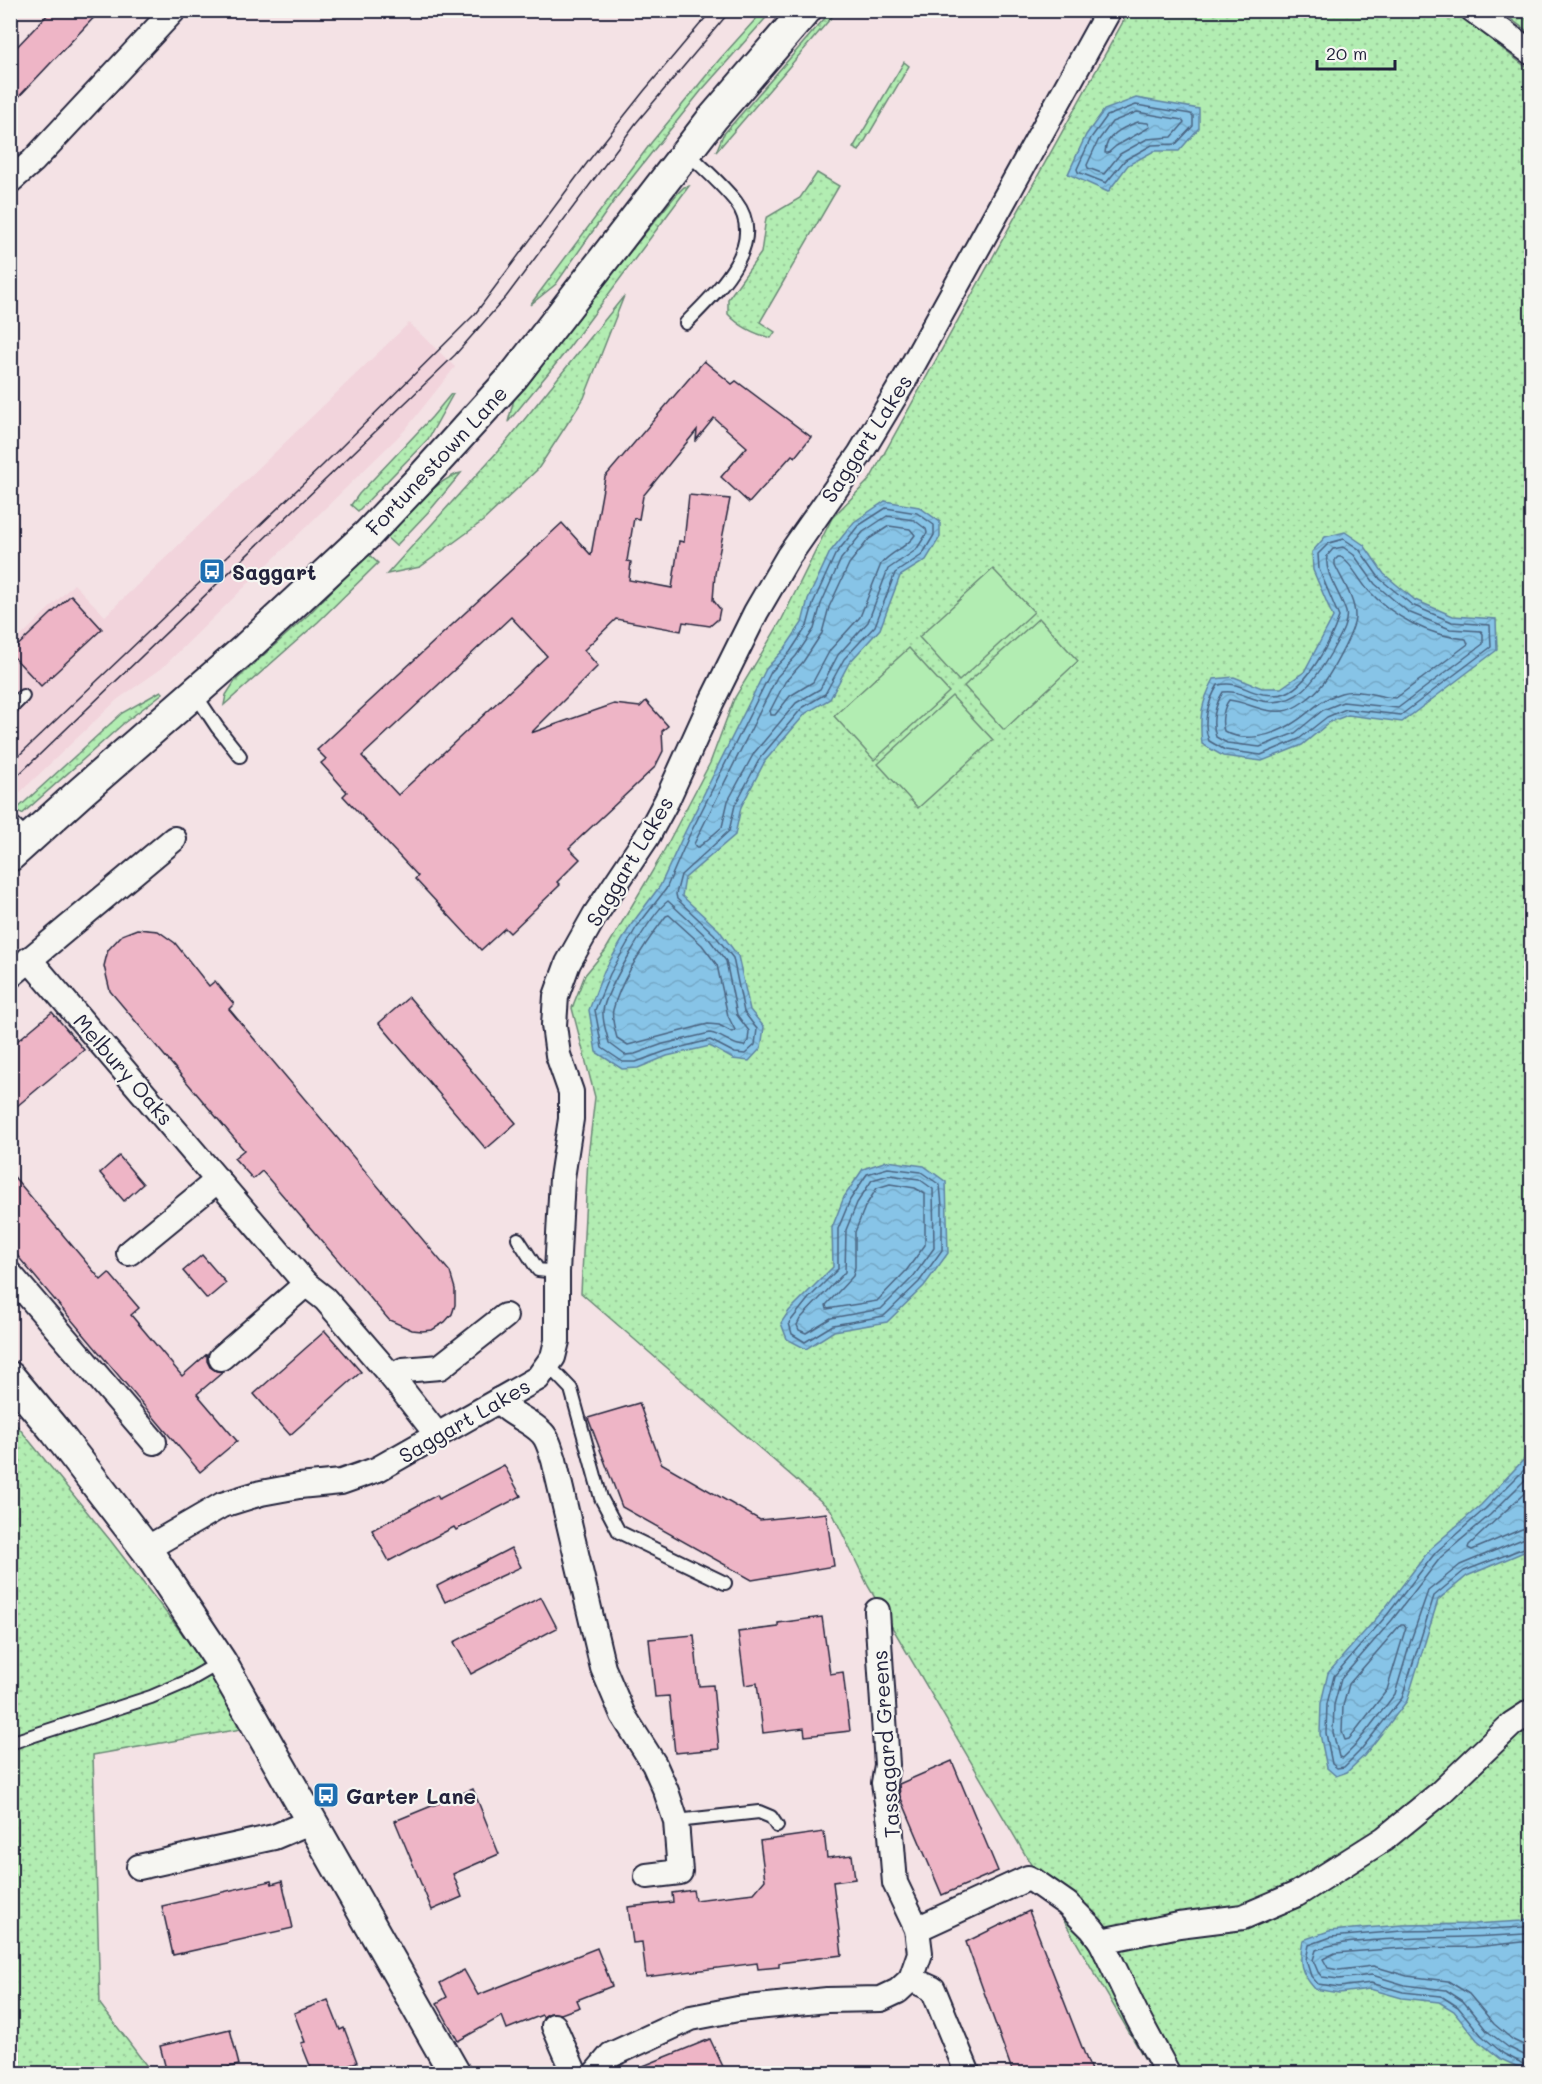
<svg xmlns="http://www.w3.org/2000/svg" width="1542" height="2084" font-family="Mali,sans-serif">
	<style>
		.built { fill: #f2d4dc }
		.grass { fill: url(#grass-dots); stroke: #6a8876; stroke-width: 1.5 }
		.park { fill: url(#park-crowns); stroke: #6a8876; stroke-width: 1.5 }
		.pitch { fill: #b2edb2; stroke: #6a8876; stroke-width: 1.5 }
		.water { fill: url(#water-waves); stroke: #5f83a2; stroke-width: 1.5 }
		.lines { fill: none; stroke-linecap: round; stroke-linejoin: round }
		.shore { stroke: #4a6380; stroke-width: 1.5 }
		.building { fill: #eeb5c6; stroke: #22223b; stroke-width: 1.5; fill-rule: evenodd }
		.service-casing { stroke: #22223b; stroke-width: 16 }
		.minor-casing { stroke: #22223b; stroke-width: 28 }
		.tertiary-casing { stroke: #22223b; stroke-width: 34 }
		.service { stroke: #f6f6f2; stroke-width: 12 }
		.minor { stroke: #f6f6f2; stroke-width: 24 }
		.tertiary { stroke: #f6f6f2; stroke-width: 30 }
		.tram { stroke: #22223b; stroke-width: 1.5 }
		.labels { text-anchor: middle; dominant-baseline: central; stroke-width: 4.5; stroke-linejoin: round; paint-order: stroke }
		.street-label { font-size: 21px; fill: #22223b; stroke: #f6f6f2 }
		.poi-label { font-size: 21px; font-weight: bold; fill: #22223b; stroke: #f6f6f2; text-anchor: start }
	</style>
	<defs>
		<pattern id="grass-dots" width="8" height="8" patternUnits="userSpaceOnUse" patternTransform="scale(1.5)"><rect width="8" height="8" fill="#b2edb2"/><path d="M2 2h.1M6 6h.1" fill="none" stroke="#99cb9a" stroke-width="1.8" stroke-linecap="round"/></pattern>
		<pattern id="park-crowns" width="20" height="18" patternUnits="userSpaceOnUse" patternTransform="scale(1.5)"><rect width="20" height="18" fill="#b2edb2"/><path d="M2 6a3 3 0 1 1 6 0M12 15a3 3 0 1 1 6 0" fill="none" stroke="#99cb9a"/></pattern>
		<pattern id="water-waves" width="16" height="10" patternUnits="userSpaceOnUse" patternTransform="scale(1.5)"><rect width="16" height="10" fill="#87c4e7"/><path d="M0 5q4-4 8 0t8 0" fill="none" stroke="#74a8c7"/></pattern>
	</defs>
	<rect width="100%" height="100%" fill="#f4e2e5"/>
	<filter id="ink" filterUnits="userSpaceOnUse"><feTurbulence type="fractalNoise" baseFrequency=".0167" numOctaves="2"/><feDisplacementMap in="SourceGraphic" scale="12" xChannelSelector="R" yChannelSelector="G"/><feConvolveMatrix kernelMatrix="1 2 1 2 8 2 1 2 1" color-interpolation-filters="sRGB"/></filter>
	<g filter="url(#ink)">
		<!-- built -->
		<path class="built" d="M409 323 455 367 405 430 161 669 118 699 11 801V646L74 584 105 616Z"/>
		<!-- grass -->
		<g class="grass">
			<path d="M763 11H772L701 91 653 151 616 198 556 284 530 305 651 143 719 60Z"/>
			<path d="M831 11H837L716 152 723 135Z"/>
			<path d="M1129 11H1454L1531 71V2073H1153L868 1586 831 1510 581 1293 588 1157 595 1097 572 1008 585 975 605 951 659 860 710 763 734 699 781 621 832 518 870 479Z"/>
			<path d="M904 62 909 66 859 151 853 148Z"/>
			<path d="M817 173 839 186 760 322 775 332 771 338C755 334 739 326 728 314V299L761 253 766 218 800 198Z"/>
			<path d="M689 186 564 354 508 422 514 399 530 375 676 195 684 187Z"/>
			<path d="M624 296 584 398 538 469 483 521 420 567 387 574 507 441Z"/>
			<path d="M451 394H453L428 439 358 511 351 505 359 494 432 417Z"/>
			<path d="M461 473 431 509 396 546 385 536C404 518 437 478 461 473Z"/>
			<path d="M368 554 378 563 318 622 224 705 226 695 235 681 308 615Z"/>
			<path d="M161 691 163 693 124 723 22 814 15 811 122 713Z"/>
			<path d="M10 1417 110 1540 229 1694 247 1728 93 1755 100 2004 152 2073H11Z"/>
		</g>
		<!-- park -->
		<path class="park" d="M1500 11H1531V35V34Z"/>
		<!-- pitch -->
		<g class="pitch">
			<path d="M993 569 1034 612 959 681 919 637Z"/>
			<path d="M1039 618 1078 661 1004 730 964 686Z"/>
			<path d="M909 648 949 692 874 760 834 716Z"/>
			<path d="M952 696 993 740 918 808 878 764Z"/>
		</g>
		<!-- water -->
		<g class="water">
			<path d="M1136 98 1199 109V128L1179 151H1154L1128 165 1108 192 1068 174 1086 135 1104 110Z"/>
			<path d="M885 501 919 507 940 522V537L926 560 900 576 880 629 849 663 830 699 806 713 765 761 741 807 735 835 685 878 682 896 719 930 738 956 750 1010 764 1027 761 1048 749 1061 733 1059 710 1046 667 1056 638 1068 622 1069 596 1052 589 1010 604 971 631 925 660 886 684 834 766 669 785 648 802 623 808 599 830 552 854 522Z"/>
			<path d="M1345 532 1364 545 1384 574 1415 600 1453 616 1496 619 1497 650 1402 722 1348 715 1330 722 1302 745 1262 761 1223 756 1202 744C1199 718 1201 703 1214 679L1234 677 1262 688H1281L1304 672 1333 617 1313 570 1312 552 1325 537Z"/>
			<path d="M887 1161 924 1166 946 1182 948 1253 924 1286 887 1322 834 1331 806 1349 787 1339 781 1323 789 1311 833 1267 832 1228 844 1197 863 1169Z"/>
			<path d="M1531 1452V1549L1467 1576 1438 1600 1407 1701 1364 1756 1347 1772 1336 1776 1327 1768 1320 1734 1321 1703 1328 1673 1382 1612 1431 1548 1481 1505Z"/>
			<path d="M1531 1917V2073L1501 2059 1477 2040 1454 2011 1439 2002 1402 1998 1370 1989 1339 1993 1315 1989C1299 1971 1299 1963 1303 1940L1329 1931 1402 1925 1474 1924 1522 1921Z"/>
		</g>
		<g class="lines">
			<!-- shore -->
			<g class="shore">
				<path d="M1136 105 1191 114 1193 116V126L1176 144 1152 145 1125 160 1106 183 1078 172 1077 169 1091 138 1107 116Z"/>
				<path d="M1137 112 1182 120 1184 123 1172 137 1147 139 1120 154 1104 174 1088 168 1087 165 1098 141 1112 122Z"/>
				<path d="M1138 122 1148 123 1150 127 1116 146 1108 153H1105C1105 135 1124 127 1138 122Z"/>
				<path d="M886 508 917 513 934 525V535L922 555 895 573 875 626 844 659 825 694 802 708 760 758 735 805 729 831 681 875 676 894 677 899 714 934 733 958 744 1012 757 1029 755 1045 745 1054 735 1053 710 1040 666 1051 636 1062H623L602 1048 595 1010 610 974 636 928 666 889 689 836 771 672 790 652 807 626 814 601 835 555 858 526Z"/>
				<path d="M887 516 914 520 926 529 927 533 916 550 888 569 868 622 838 655 820 689 796 703 754 753 728 801 722 827 699 847H696L694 844 696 840 777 677 796 656 814 629 821 604 841 559 863 532Z"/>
				<path d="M889 526 910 529 915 535C907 548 891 551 881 564L860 617 830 650 813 682 790 696 775 715H771L770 711 785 682 803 662 822 633 829 607 849 564 869 539Z"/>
				<path d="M1344 539 1359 549 1380 579 1412 605 1452 622 1490 625 1491 647 1401 715 1346 709 1327 717 1299 739 1261 755 1225 750 1209 741C1202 723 1208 701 1218 685 1240 681 1244 691 1263 694 1268 694 1277 696 1282 694 1307 689 1331 640 1339 617L1319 569 1318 554 1329 543Z"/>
				<path d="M1343 547 1354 555 1375 584 1408 612 1450 629 1481 631 1483 634V644L1398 708 1343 702 1323 710 1295 733 1260 747 1227 743 1216 737C1211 722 1215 705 1223 692 1236 690 1246 697 1258 700 1297 710 1316 679 1332 651 1337 641 1349 624 1346 612 1341 594 1324 574 1327 556L1333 549Z"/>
				<path d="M1338 557H1341C1353 565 1358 579 1368 590 1393 617 1429 636 1466 639L1468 644 1396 698C1379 697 1357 688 1341 693 1317 700 1310 714 1290 725 1271 736 1244 743 1224 731 1221 722 1223 708 1229 700 1248 702 1261 713 1283 711 1295 710 1314 695 1321 686 1330 676 1356 629 1355 616 1355 599 1342 580 1335 565V560Z"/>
				<path d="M668 901 709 939 726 961 737 1015 749 1031 748 1041 744 1046C732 1046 723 1035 710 1033L663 1044 635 1054 625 1055 609 1043C607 1034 602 1021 603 1011 605 992 652 912 668 901Z"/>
				<path d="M669 915 702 945 717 965 728 1016 735 1030 732 1032 719 1025 708 1024 628 1045 617 1038C615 1030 611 1018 613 1010 621 978 647 941 666 916Z"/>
				<path d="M888 1168 921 1172 940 1185 942 1206V1250L919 1282 884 1316 833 1325 805 1342 792 1334 789 1323 809 1298 838 1269V1229L850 1200 867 1174Z"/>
				<path d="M889 1175 919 1179 933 1189 934 1248 913 1277 881 1309 831 1318 806 1333 799 1330 797 1325 800 1319 845 1272 846 1230 857 1203 872 1180Z"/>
				<path d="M890 1184 915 1188 925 1194V1245L906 1271 877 1301 827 1309 826 1305 853 1276 855 1267V1232L865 1207 877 1188Z"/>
				<path d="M1532 1462 1485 1509 1436 1552 1387 1615 1334 1676 1327 1704 1326 1733 1332 1764 1337 1768 1344 1767 1359 1752 1402 1698 1434 1596 1464 1571 1532 1545"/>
				<path d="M1532 1473 1490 1515 1441 1557 1392 1620 1341 1679 1334 1705 1333 1732 1339 1757 1343 1758 1354 1747 1395 1694 1411 1640 1428 1591 1460 1565 1525 1538 1532 1537"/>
				<path d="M1532 1486 1469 1545 1468 1548 1472 1550 1522 1529 1532 1528"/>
				<path d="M1401 1624H1404L1406 1627 1387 1690 1349 1739 1345 1740 1342 1732 1343 1706 1349 1684Z"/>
				<path d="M1532 1924 1523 1927 1474 1930 1402 1931 1331 1937 1309 1945 1306 1960 1311 1976 1318 1984 1339 1987 1371 1983 1403 1992 1441 1996 1458 2007 1482 2036 1504 2054 1532 2068"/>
				<path d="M1532 1932 1524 1934C1476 1938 1428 1937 1380 1940 1358 1942 1336 1942 1316 1950L1313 1960 1318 1972 1322 1977 1339 1979 1372 1975 1405 1985 1446 1990 1463 2001 1487 2031 1508 2047 1532 2059"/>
				<path d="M1532 1941 1475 1947 1403 1948 1335 1953 1323 1959 1328 1968 1339 1970 1373 1966 1407 1976 1448 1981 1469 1994 1494 2024 1513 2040 1532 2049"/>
			</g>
		</g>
		<!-- building -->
		<g class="building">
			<path d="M52 10H101L10 106V54Z"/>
			<path d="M704 361 732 384 736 381 811 437 795 457 792 455 749 503 721 477 747 447 714 418 696 440 697 430 643 496 639 519 634 518 627 561 631 562 629 580 672 588 679 541 684 542 689 495 730 499 715 574 713 600 720 609 718 619 710 626 683 622 681 631 616 619 584 650 598 666 531 733 614 704 640 707 646 701 668 726 662 731 663 751 655 767 569 848 580 859 557 882 560 885 510 933 505 928 481 950 415 879 418 876 343 796 347 792 321 763 326 759 317 750 562 523 591 555 605 477ZM511 617 547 656 398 795 362 756Z"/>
			<path d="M71 595 102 629 41 686 10 653Z"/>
			<path d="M137 929 158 931 175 943 209 986 215 981 234 1004 229 1009 450 1272 455 1289V1305L452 1314 445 1322 432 1330 422 1331 412 1330 389 1320 262 1171 253 1179 234 1158 244 1150 110 991 104 966 108 950 122 935Z"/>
			<path d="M409 997 516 1123 486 1149 379 1023Z"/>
			<path d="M52 1012 84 1050 10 1112V1047Z"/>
			<path d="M119 1156 143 1184 124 1201 100 1173Z"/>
			<path d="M10 1172 101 1280 109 1273 139 1308 131 1315 182 1376 207 1354V1361L210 1367 216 1371 223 1372 197 1394 237 1441 200 1472 10 1247Z"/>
			<path d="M202 1255 226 1283 207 1299 183 1271Z"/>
			<path d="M325 1331 361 1372 290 1435 254 1394Z"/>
			<path d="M639 1403 661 1463 760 1520 826 1513 834 1566 752 1580 622 1507 588 1418Z"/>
			<path d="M504 1465 521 1496 456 1530 454 1527 389 1561 372 1530 437 1495 439 1499Z"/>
			<path d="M511 1548 521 1567 445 1602 437 1586Z"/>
			<path d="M541 1597 557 1628 471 1674 454 1642Z"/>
			<path d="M822 1617 830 1674 843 1672 850 1731 805 1736 804 1728 763 1733 757 1683 745 1685 738 1632 778 1627V1623Z"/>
			<path d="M694 1635 699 1686 713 1685 719 1749 675 1753 669 1696 655 1697 649 1639Z"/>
			<path d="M952 1761 998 1871 942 1895 900 1796 899 1784Z"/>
			<path d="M473 1789 499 1854 453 1874 462 1897 432 1910 395 1821Z"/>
			<path d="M824 1832 827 1858 852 1855 855 1879 833 1882 842 1955 779 1963V1967L758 1969 757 1963 646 1977 642 1942 633 1943 628 1907 673 1902 672 1893 693 1890 695 1900 754 1893 765 1880 760 1841Z"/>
			<path d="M271 1881 272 1884 282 1881 293 1928 173 1955 162 1906Z"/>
			<path d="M1029 1911 1092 2073H1013L966 1942Z"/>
			<path d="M597 1948 612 1986 577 2000 580 2007 561 2014 549 2013 543 2017 542 2015 507 2029 502 2016 458 2041 437 2003 447 1997 440 1983 464 1970 478 1995Z"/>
			<path d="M328 2000 340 2030 344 2028 357 2062 350 2064 354 2073H313L301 2043 305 2042 294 2013Z"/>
			<path d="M230 2029 239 2065 203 2073H167L160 2046Z"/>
			<path d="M710 2039 726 2073H626Z"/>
		</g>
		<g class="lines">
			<!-- service casing -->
			<g class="service-casing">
				<g id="service">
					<path d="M686 323C714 294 769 245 736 202 722 184 703 168 687 152"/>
					<path d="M195 694 217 727 240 756"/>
					<path d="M10 709 23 696"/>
					<path d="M10 820 29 838"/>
					<path d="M518 1239 538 1270 557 1272"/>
					<path d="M548 1365 571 1389 601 1498 619 1532 725 1583"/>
					<path d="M10 1743 151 1697 186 1682 221 1662"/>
					<path d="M676 1821 759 1812 771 1817 777 1826"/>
				</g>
			</g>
			<!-- minor casing -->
			<g class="minor-casing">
				<g id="minor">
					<path d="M1473 10 1532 53"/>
					<path d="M10 181 33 161 174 10"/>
					<path d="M29 959 306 1284 325 1299 392 1377 438 1436"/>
					<path d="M10 976 174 839"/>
					<path d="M129 1253 218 1180"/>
					<path d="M10 1274 154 1442"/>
					<path d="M221 1358 306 1284"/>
					<path d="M392 1377 403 1370 440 1367 505 1316"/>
					<path d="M499 1400C509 1415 529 1419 542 1433 548 1439 551 1451 554 1460L603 1668 623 1715 654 1764 666 1791 676 1821 680 1872 647 1876"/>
					<path d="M146 1549 222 1505 261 1493 299 1486 341 1482 378 1469 538 1378 553 1357 557 1341V1272L562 1178 571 1119V1092L558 1055 554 1025 556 996 568 963 595 915 647 837 667 800 711 703 756 612 788 557 860 454 905 379 1109 10"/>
					<path d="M877 1611 887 1765 884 1783 890 1822 895 1883 917 1929 920 1953 911 1979 933 1989 968 2074"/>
					<path d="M139 1867 274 1837 312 1821"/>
					<path d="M917 1929 1028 1878 1034 1881 1067 1904 1092 1929 1101 1941 1138 2018 1168 2074"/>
					<path d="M1101 1941 1179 1925 1243 1917 1297 1894 1384 1839 1439 1794 1512 1724 1532 1711"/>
					<path d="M554 2026 575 2074"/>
					<path d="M595 2074 611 2055 691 2018 738 2009 827 2000 881 1999 898 1991 911 1979"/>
				</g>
			</g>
			<!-- tertiary casing -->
			<g class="tertiary-casing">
				<g id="tertiary">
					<path d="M10 856 81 792 246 648 367 535 425 474 513 377 712 119 806 10"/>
					<path d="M10 1377 56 1432 146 1549 221 1662 455 2074"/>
				</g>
			</g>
			<!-- service -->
			<use href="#service" class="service"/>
			<!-- minor -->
			<use href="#minor" class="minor"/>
			<!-- tertiary -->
			<use href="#tertiary" class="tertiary"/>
			<!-- tram -->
			<g class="tram">
				<path d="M10 764 323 465 475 314 590 159 644 91 712 10"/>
				<path d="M10 783 455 355 506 297 636 123 731 10"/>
			</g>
		</g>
	</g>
	<!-- icons -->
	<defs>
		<g id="bus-square" transform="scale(1.35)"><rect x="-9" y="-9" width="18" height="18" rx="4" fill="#1f6fb2" stroke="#f6f6f2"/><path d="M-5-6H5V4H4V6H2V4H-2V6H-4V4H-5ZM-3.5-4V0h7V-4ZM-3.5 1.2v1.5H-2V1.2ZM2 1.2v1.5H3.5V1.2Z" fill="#fff"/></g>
	</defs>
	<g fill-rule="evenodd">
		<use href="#bus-square" x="212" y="571"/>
		<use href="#bus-square" x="326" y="1795"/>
	</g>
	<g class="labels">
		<!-- street labels -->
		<g class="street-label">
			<text transform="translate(866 438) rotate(-57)">Saggart Lakes</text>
			<text transform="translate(436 460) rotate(-47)">Fortunestown Lane</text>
			<text transform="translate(629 861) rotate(-59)">Saggart Lakes</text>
			<text transform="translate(124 1069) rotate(49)">Melbury Oaks</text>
			<text transform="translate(464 1420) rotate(-30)">Saggart Lakes</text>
			<text transform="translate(885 1744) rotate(-94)">Tassagard Greens</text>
		</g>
		<!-- poi labels -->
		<g class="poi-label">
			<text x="232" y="571">Saggart</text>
			<text x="346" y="1795">Garter Lane</text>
		</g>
	</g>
	<!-- margin -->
	<rect width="1542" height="2084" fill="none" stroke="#f6f6f2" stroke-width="36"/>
	<rect x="18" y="18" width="1506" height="2048" fill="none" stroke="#22223b" stroke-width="2" filter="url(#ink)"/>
	<!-- scale -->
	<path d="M1317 60v9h78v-9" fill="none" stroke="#22223b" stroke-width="3"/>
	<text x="1326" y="60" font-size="18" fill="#22223b" stroke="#f6f6f2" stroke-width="4.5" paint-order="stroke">20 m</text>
</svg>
